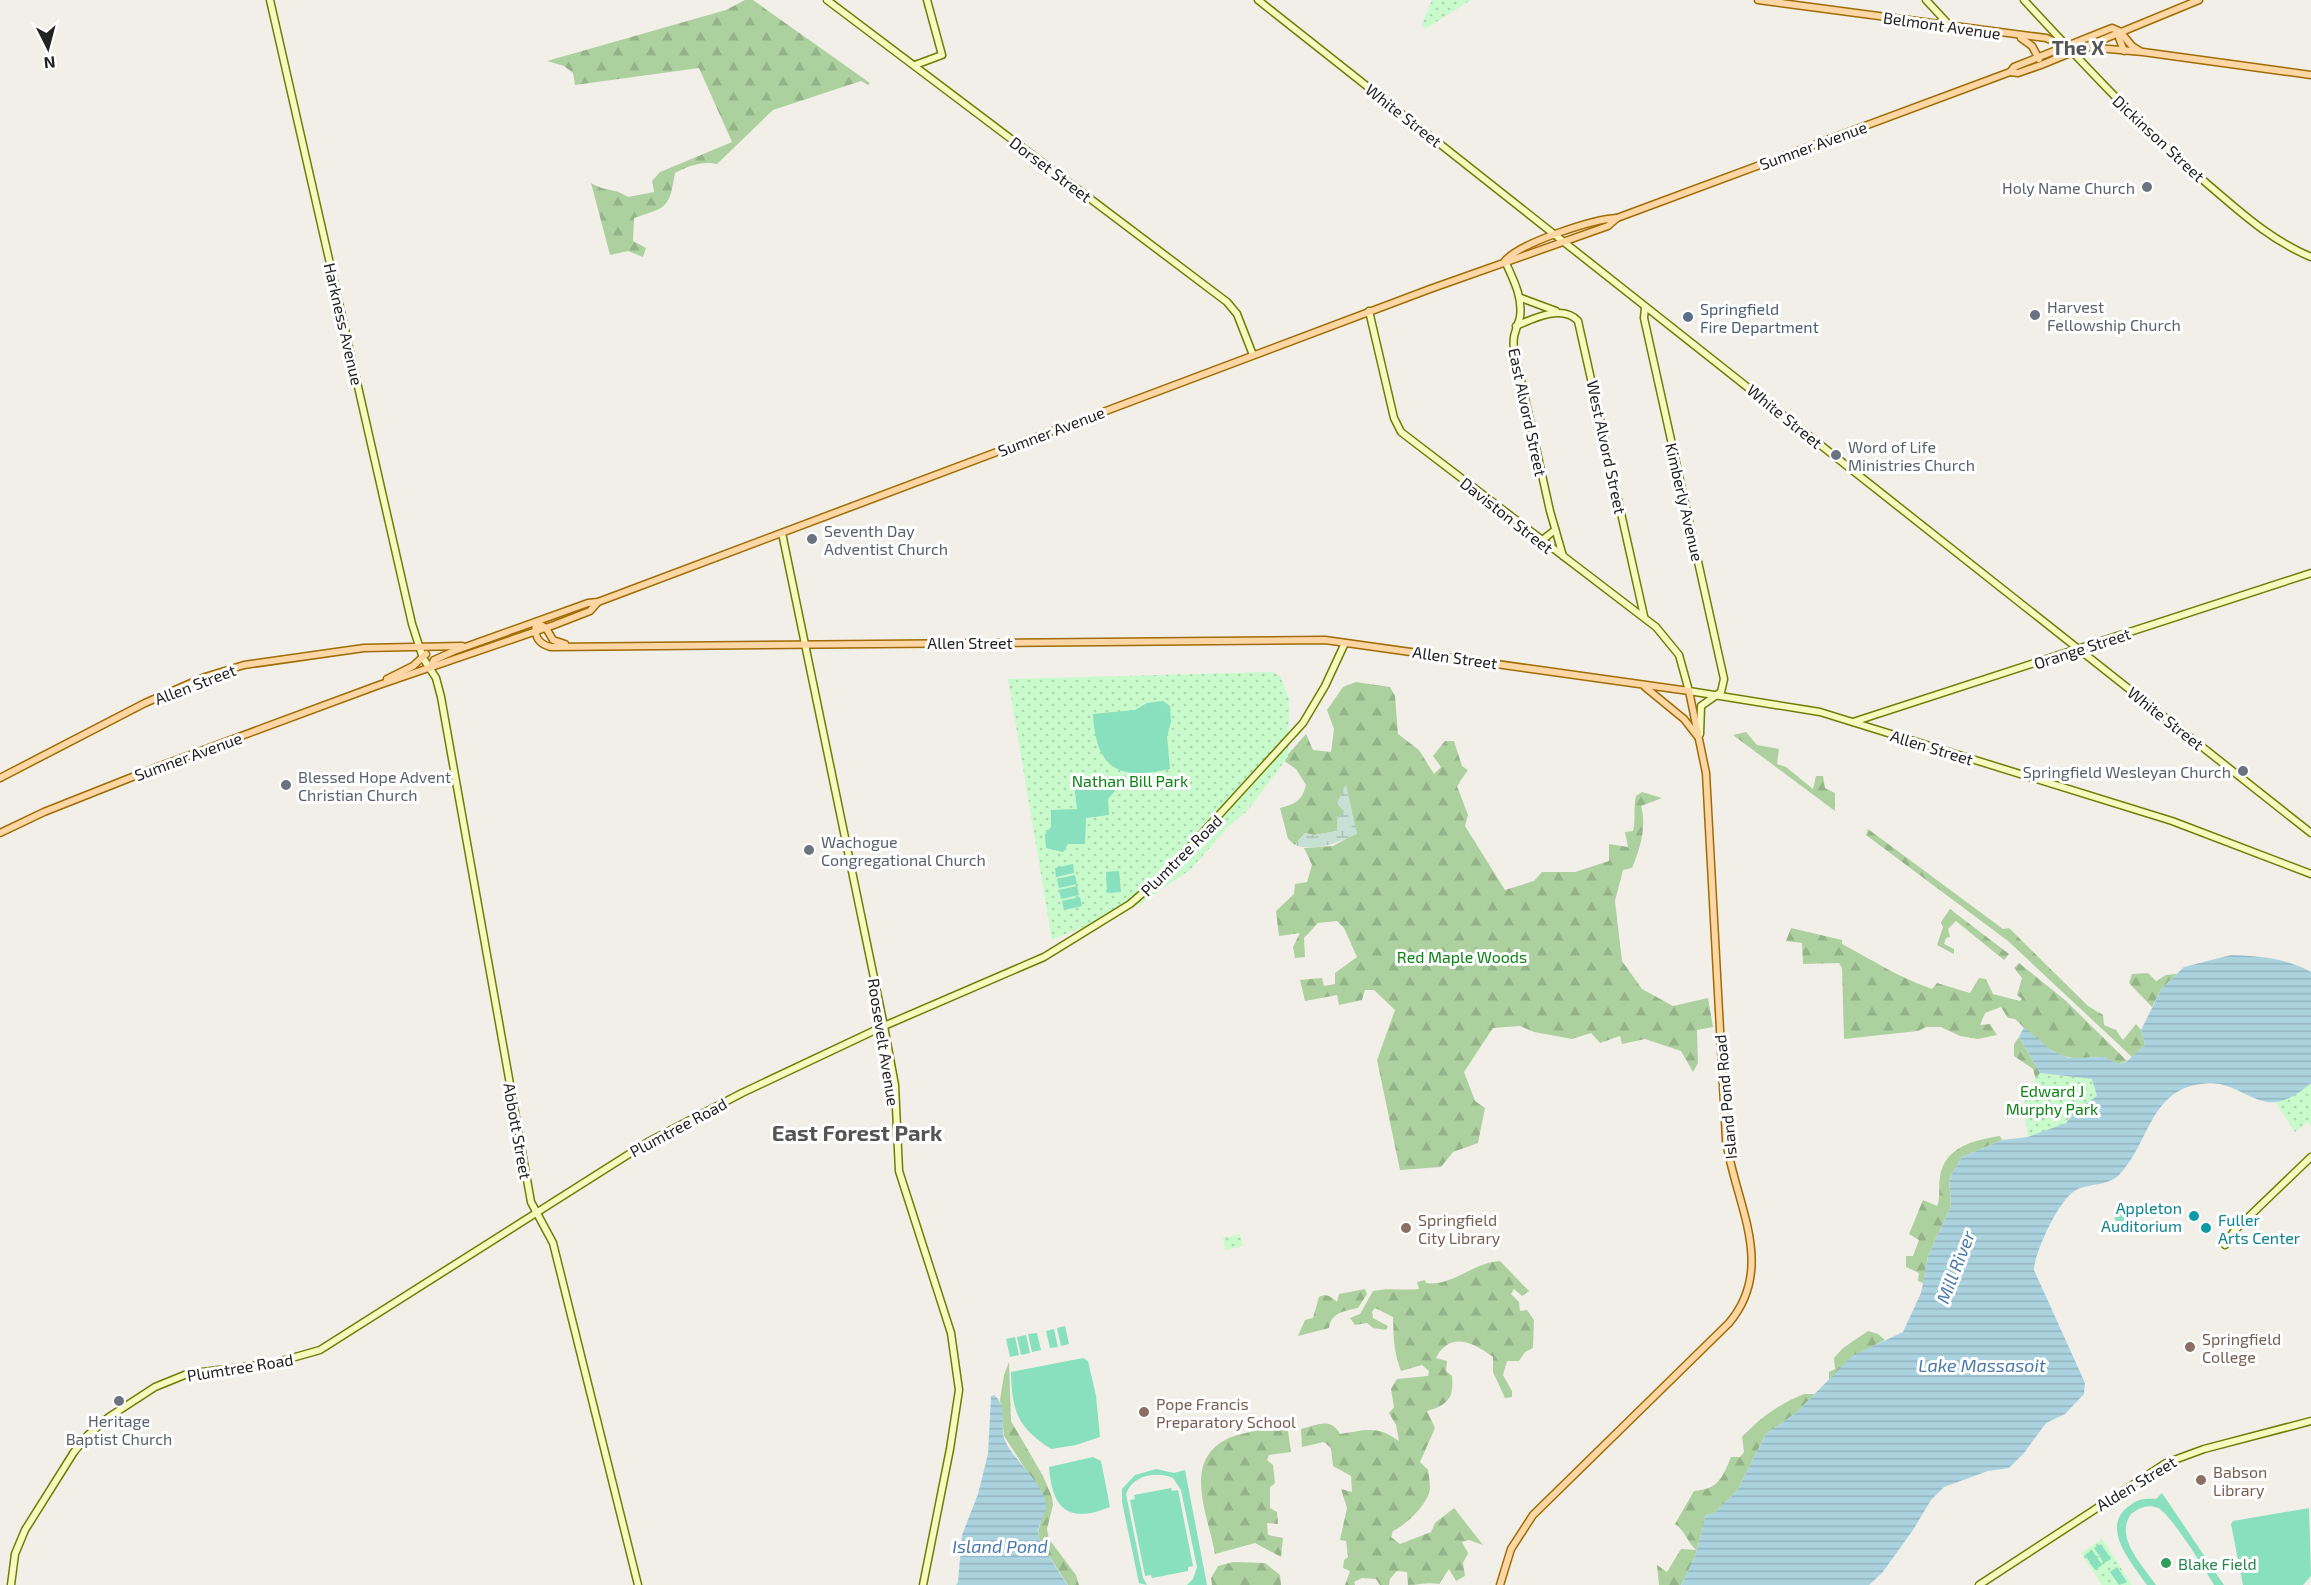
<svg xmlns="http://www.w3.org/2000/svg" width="2311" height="1585" font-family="'Exo 2',sans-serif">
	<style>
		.forest { fill: url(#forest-firs) }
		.wetland { fill: url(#wetland-marsh) }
		.park { fill: url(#park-dots) }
		.pitch { fill: #88e0be }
		.water { fill: url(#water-rules) }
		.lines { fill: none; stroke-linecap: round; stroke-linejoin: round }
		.secondary-casing { stroke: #707d05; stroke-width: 9 }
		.primary-casing { stroke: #a06b00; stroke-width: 9 }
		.secondary { stroke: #f7fabf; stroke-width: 6 }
		.primary { stroke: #fcd6a4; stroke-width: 6 }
		.worship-dot { fill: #6b7280; stroke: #fff; stroke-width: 2 }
		.service-dot { fill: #5c6f8a; stroke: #fff; stroke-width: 2 }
		.culture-dot { fill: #0f9aa8; stroke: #fff; stroke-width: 2 }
		.education-dot { fill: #8d6e63; stroke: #fff; stroke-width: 2 }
		.leisure-dot { fill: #2e9e5b; stroke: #fff; stroke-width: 2 }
		.labels { text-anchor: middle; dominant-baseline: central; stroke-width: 6; stroke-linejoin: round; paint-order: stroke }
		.street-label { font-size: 16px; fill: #222; stroke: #fff }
		.worship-label { font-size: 16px; fill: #5b616d; stroke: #fff; text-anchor: start }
		.service-label { font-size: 16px; fill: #4e5e75; stroke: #fff; text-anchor: start }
		.park-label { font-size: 16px; fill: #0c8416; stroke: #fff }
		.culture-label { font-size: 16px; fill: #0d838f; stroke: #fff; text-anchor: end }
		.education-label { font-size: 16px; fill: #785e54; stroke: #fff; text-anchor: start }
		.leisure-label { font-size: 16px; fill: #27864d; stroke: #fff; text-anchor: start }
		.water-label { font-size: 18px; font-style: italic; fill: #4a7aab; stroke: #fff }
		.quarter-label { font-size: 20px; font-weight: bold; fill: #555; stroke: #fff }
		.district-label { font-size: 22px; font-weight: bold; fill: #555; stroke: #fff }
	</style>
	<defs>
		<pattern id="forest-firs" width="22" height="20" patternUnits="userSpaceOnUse" patternTransform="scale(1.5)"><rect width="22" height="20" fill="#add19e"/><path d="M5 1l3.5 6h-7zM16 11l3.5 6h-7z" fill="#95b388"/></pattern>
		<pattern id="wetland-marsh" width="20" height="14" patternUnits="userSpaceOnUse" patternTransform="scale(1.5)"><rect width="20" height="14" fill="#c6e0d4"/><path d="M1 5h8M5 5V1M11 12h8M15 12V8" fill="none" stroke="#aac0b6"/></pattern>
		<pattern id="park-dots" width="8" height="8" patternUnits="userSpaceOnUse" patternTransform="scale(1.5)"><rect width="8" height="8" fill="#c8facc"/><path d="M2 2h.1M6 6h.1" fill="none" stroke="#acd6af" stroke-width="1.8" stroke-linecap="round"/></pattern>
		<pattern id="water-rules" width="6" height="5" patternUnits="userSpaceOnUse" patternTransform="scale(1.5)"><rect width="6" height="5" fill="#aad3df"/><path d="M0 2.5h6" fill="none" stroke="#92b5bf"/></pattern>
	</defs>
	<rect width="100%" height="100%" fill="#f2efe9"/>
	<!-- forest -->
	<g class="forest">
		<path d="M745 0H753L870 83 868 85 861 81 773 110 717 164C702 161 689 166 675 173 669 208 668 207 634 218L633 241 646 248 643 257 628 251 610 255 591 183C606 192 615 188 628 197L654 192 652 181 660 172 732 142 699 68 575 85 573 73 564 66 547 61 726 10Z"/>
		<path d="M1356 682 1390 687 1395 696 1398 734 1419 750 1434 774 1441 767 1433 756 1445 741H1454L1462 766 1468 770 1457 786 1468 815 1465 826 1505 890 1534 881 1542 872H1575L1609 861V844L1628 847 1625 832 1633 831C1636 820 1633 808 1636 796L1642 792 1662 798 1641 806C1647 826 1640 849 1632 868L1623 870 1615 901 1622 961 1642 989 1673 1006 1708 998 1713 1027 1697 1030 1698 1063 1693 1072 1681 1051 1645 1039 1622 1044 1620 1036 1600 1043 1591 1033 1572 1039 1534 1032 1520 1026 1493 1028 1464 1072 1475 1101 1485 1108 1478 1143 1453 1152 1441 1167 1400 1170 1377 1060 1395 1010 1374 990H1365L1362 1000 1339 1005 1337 995 1305 1001 1300 980 1322 978 1324 986 1335 984V973L1357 957 1344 928 1337 921 1318 923 1304 938 1305 957 1295 958 1293 947 1300 933 1279 936 1276 911 1294 894 1295 884 1307 882 1312 865 1304 848 1333 846 1357 833 1344 812 1337 831 1315 835 1305 833 1295 845 1288 839 1280 808C1295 804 1302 801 1306 785L1296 769 1283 760 1306 734 1313 750 1331 752 1334 729 1327 710 1343 687Z"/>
		<path d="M1746 732 1757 745 1779 749 1777 764 1786 767 1813 789 1816 776H1823L1825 788 1835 793V811L1733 735Z"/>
		<path d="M1868 829 2003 929 2009 928 2088 1006 2103 1015 2104 1025 2116 1030 2123 1040 2136 1024 2141 1030 2145 1045 2132 1057 2008 941 1866 835Z"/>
		<path d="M1950 909 2009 954 2004 960 1956 921 1948 929 1950 937 1946 938 1944 944 1954 949V954L1937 945 1943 927 1941 922Z"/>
		<path d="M1791 928 1842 940V944C1872 960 1900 978 1932 989L1937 983 1970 993 1979 978 1986 979 1993 994 2020 1001 2022 999 2017 995 2022 978 2014 968 2019 963 2065 1000 2127 1061 2118 1064C2096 1051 2088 1062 2068 1057 2047 1053 2030 1033 2015 1019L2008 1018 2001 1007 1985 1013 1980 1025 1990 1024 1997 1035 1978 1039 1960 1036 1941 1027H1926L1918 1031 1844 1039 1842 968 1839 963 1803 964 1802 943 1786 941Z"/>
		<path d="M2148 973 2156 981 2166 975 2177 974 2162 988 2152 1007 2129 983 2132 974Z"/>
		<path d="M2019 1037 2040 1073 2036 1080 2033 1069 2014 1056V1044Z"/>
		<path d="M2000 1136 2002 1140 1962 1157 1949 1179 1951 1206 1928 1256 1923 1283 1918 1281 1919 1273 1906 1267V1256H1913L1919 1240 1909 1234 1923 1200 1937 1206C1941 1197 1938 1187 1940 1177 1944 1147 1974 1140 2000 1136Z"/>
		<path d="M1500 1261 1529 1291 1522 1296 1514 1289 1511 1294 1519 1302 1520 1311 1527 1310 1534 1320 1533 1348 1525 1352 1519 1361H1507L1503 1375 1512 1391V1397L1505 1398 1493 1372V1357C1473 1342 1450 1331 1436 1358L1447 1361 1446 1371 1452 1376C1454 1398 1448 1405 1427 1411L1435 1428 1420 1462 1428 1470C1429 1476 1430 1483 1430 1489 1428 1504 1406 1525 1393 1531L1391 1537 1400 1544 1431 1532 1435 1523 1454 1508 1483 1545 1469 1540 1462 1542 1468 1553 1463 1563 1465 1576 1456 1581 1449 1569 1439 1584C1427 1582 1420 1585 1408 1585L1407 1572 1397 1571 1390 1579 1389 1585H1380L1376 1579 1362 1578 1354 1582 1355 1585H1345L1350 1571 1343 1568 1344 1560 1348 1557 1346 1541 1340 1540 1347 1508 1341 1489 1352 1492 1351 1476 1333 1466 1331 1448 1324 1442 1302 1447 1301 1429C1317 1425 1331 1417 1340 1434 1366 1430 1377 1425 1399 1441L1396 1425 1389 1413 1394 1407 1391 1389 1397 1379 1428 1376 1429 1371 1422 1365 1401 1371C1393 1348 1394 1339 1393 1317L1375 1308 1372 1312 1373 1318 1388 1326 1386 1330 1373 1328 1367 1323 1355 1325 1350 1318 1360 1314 1373 1291C1390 1287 1403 1291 1419 1289L1417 1282 1425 1280 1426 1283C1452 1287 1474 1262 1500 1261Z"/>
		<path d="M1365 1289 1367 1294 1358 1308C1345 1311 1331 1312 1329 1328L1298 1336 1305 1320 1313 1318 1319 1297C1327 1293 1331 1297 1337 1302L1339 1294Z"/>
		<path d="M1868 1331 1878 1334 1885 1340 1875 1345 1829 1380V1372L1835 1369 1834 1358 1843 1348Z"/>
		<path d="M1009 1362 1011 1421 1043 1476 1052 1497 1053 1505 1047 1529 1049 1539 1076 1575 1079 1585H1068L1041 1544 1038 1534 1045 1499 1004 1436 1000 1400 1004 1375Z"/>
		<path d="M1804 1394H1815L1796 1413 1766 1434 1737 1491 1714 1513 1706 1515 1695 1557 1681 1585H1659L1657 1565 1667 1572 1681 1549 1696 1550C1687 1541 1685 1531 1675 1524L1694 1491C1718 1489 1722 1479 1731 1457H1740L1744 1452 1742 1437C1761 1417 1779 1404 1804 1394Z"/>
		<path d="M1287 1424 1291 1452 1269 1455 1267 1460 1273 1465 1275 1483 1270 1487V1508L1277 1512 1278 1524 1267 1523 1268 1535 1283 1538 1281 1557 1255 1543 1215 1554C1208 1514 1181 1460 1229 1438 1240 1433 1273 1428 1287 1424Z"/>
		<path d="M1233 1562 1265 1563 1280 1575 1281 1585H1212L1211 1578 1218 1566Z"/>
	</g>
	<!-- wetland -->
	<path class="wetland" d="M1346 784 1357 834C1335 843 1319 852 1295 845L1305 833 1315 835 1337 831V818L1344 812 1337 803Z"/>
	<!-- park -->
	<g class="park">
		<path d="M1432 0H1471L1425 29 1422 24Z"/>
		<path d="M1273 672 1280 676 1289 699 1288 757 1248 810 1226 829 1190 870 1140 904 1052 940 1008 679Z"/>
		<path d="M2040 1073 2092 1079 2097 1096 2075 1111 2062 1127 2028 1137C2023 1103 2020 1101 2040 1073Z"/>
		<path d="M2311 1083V1126L2307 1122 2295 1132 2276 1103Z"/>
		<path d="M1240 1234 1243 1246 1225 1250 1223 1238Z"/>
		<path d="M2102 1539 2132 1585H2102L2081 1553Z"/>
	</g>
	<!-- pitch -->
	<g class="pitch">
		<path d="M1163 701 1170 706 1171 722 1167 736 1170 769C1117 781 1096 768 1093 714L1135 710 1147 703Z"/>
		<path d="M1111 776 1115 779V791L1108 799 1109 815 1086 818 1085 844H1068L1063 852 1046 848 1045 834 1051 827V810L1077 809 1074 784 1090 783 1096 777Z"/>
		<path d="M1073 864 1074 873 1056 877 1055 868Z"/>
		<path d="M1119 871 1121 892 1107 893 1106 872Z"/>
		<path d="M1075 875 1077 884 1059 888 1057 879Z"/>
		<path d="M1077 886 1079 895 1061 899 1059 890Z"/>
		<path d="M1080 897 1082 906 1064 910 1062 901Z"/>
		<path d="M2122 1209 2127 1228 2118 1230 2113 1212Z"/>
		<path d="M1065 1326 1069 1344 1061 1346 1057 1328Z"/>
		<path d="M1054 1329 1058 1347 1050 1348 1046 1331Z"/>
		<path d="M1037 1333 1041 1350 1032 1352 1028 1334Z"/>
		<path d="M1026 1335 1030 1353 1021 1355 1017 1337Z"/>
		<path d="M1015 1337 1019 1355 1010 1357 1006 1339Z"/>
		<path d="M1083 1358 1088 1361 1096 1396 1100 1437 1076 1445 1051 1449C1017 1427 1012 1411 1011 1372Z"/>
		<path d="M1093 1457 1101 1461 1110 1507C1068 1524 1052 1509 1049 1467Z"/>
		<path d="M1156 1469 1174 1473 1185 1470 1207 1585H1187L1193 1579 1197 1567 1181 1490 1173 1478C1155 1471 1133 1475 1126 1494L1143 1578 1147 1585 1139 1583 1122 1502V1489L1135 1475Z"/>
		<path d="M1171 1488 1172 1491 1178 1490 1193 1566 1188 1567V1571L1152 1578 1151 1575 1145 1576 1130 1500 1135 1499 1134 1495Z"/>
		<path d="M2162 1493 2224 1585H2214C2206 1571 2170 1513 2158 1508 2148 1504 2140 1507 2131 1514 2114 1538 2143 1565 2156 1585H2147C2133 1564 2099 1528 2129 1506 2137 1499 2146 1498 2156 1499Z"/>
		<path d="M2309 1508 2311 1576 2303 1585H2243L2231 1524 2233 1521Z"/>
		<path d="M2101 1544 2111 1559 2104 1563 2094 1548Z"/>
		<path d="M2092 1550 2102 1565 2095 1570 2085 1555Z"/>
		<path d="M2117 1567 2127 1582 2119 1585 2110 1572Z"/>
	</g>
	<!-- water -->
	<g class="water">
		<path d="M2231 955C2260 956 2286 958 2311 972V1083C2259 1129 2248 1077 2201 1084 2149 1091 2150 1143 2119 1175 2108 1186 2090 1183 2076 1190 2059 1199 2035 1251 2034 1270L2085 1383 2084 1394 2065 1414 2046 1423 2024 1453 2009 1468 1988 1471 1944 1487 1931 1500 1913 1530 1882 1573 1869 1585H1681L1695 1557 1706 1515 1714 1513 1737 1491 1766 1434 1796 1413 1852 1356 1903 1332 1921 1293 1928 1256 1951 1206 1949 1179 1962 1157 2002 1140 2028 1137 2066 1123 2075 1111 2097 1096 2092 1079 2040 1073 2019 1037 2024 1027 2052 1051 2069 1058 2105 1057 2118 1064 2126 1062 2145 1045 2141 1030 2162 988 2184 967Z"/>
		<path d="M994 1395C1008 1407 1000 1423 1004 1438 1010 1456 1038 1478 1045 1499 1049 1512 1038 1521 1038 1534 1038 1541 1062 1577 1068 1585H956L958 1582 962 1535 978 1494 988 1454 991 1396Z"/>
	</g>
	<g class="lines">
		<!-- secondary casing -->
		<g class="secondary-casing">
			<g id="secondary">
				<path d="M270 0 412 624 423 658 436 678 441 697 531 1202 553 1243 638 1585"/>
				<path d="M827 0 1227 302 1237 314 1253 355"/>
				<path d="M1258 0 2311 833"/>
				<path d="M1926 0 1951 27"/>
				<path d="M2024 0C2086 67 2148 134 2218 193 2247 218 2275 242 2311 257"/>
				<path d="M915 65 942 55 927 0"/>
				<path d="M1505 261C1513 279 1523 297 1520 317 1517 329 1512 335 1514 349L1550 511 1563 556"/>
				<path d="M1521 298 1556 311"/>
				<path d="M1645 307 1644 318 1724 679 1721 692 1701 706 1700 734"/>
				<path d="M1369 311 1394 418 1401 432 1656 627 1679 655 1689 691 1820 712 2172 821 2311 874"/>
				<path d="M1516 326C1534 318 1563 304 1578 321L1644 616"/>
				<path d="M782 533 884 1026 895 1085 899 1171 951 1333 959 1390 950 1449 923 1585"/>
				<path d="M1541 541 1555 530"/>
				<path d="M1853 722 2311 573"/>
				<path d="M2225 1245 2234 1231 2311 1157"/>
				<path d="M11 1585 15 1554 25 1530 74 1452 88 1435 109 1417 155 1387 187 1374 274 1363 320 1350 648 1142 742 1093 884 1026 1044 957 1130 904 1166 873 1303 723 1325 686 1345 643"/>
				<path d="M1979 1585 2166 1463 2204 1449 2311 1421"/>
			</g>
		</g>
		<!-- primary casing -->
		<g class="primary-casing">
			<g id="primary">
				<path d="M1758 0 2046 38 2063 45"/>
				<path d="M2123 32 2119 38 2124 51"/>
				<path d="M2122 34 2132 46 2140 51"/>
				<path d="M2021 38 2032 46 2039 59"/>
				<path d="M2086 47 2143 52 2311 75"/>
				<path d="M2010 72 2018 73 2041 65 2199 0"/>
				<path d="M1505 261C1519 243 1594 219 1617 218"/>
				<path d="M536 622C534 635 537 644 551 647L1325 640 1689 691 1706 773 1726 1140C1735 1203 1777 1266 1729 1323L1533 1515 1511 1549 1500 1585"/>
				<path d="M536 622 546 628 553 640 565 644"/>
				<path d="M430 668 434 660 454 651 588 603 598 602 1430 289 1608 226 1617 218 2010 72 2014 67 2112 28 2119 31"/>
				<path d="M387 679 413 666 426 654"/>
				<path d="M1645 687 1684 719 1698 737"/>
				<path d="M0 778 145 703 205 677 244 665 364 648 462 646"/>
				<path d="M0 833 44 812 155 768 379 685 554 625 590 611 598 602"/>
			</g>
		</g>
		<!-- secondary -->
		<use href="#secondary" class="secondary"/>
		<!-- primary -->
		<use href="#primary" class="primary"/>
	</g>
	<!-- markers -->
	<g class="worship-dot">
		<circle cx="2147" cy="187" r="6"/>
		<circle cx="2035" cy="315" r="6"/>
		<circle cx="1836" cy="455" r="6"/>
		<circle cx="812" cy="539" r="6"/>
		<circle cx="2243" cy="771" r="6"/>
		<circle cx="286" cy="785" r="6"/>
		<circle cx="809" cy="850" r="6"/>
		<circle cx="119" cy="1401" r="6"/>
	</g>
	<circle class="service-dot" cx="1688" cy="317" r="6"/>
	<g class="culture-dot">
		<circle cx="2194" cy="1216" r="6"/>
		<circle cx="2206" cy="1228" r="6"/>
	</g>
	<g class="education-dot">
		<circle cx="1406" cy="1228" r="6"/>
		<circle cx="2190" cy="1347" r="6"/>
		<circle cx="1144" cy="1412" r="6"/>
		<circle cx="2201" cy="1480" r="6"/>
	</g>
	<circle class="leisure-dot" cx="2166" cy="1563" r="6"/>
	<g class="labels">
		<!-- street labels -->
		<g class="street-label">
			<text transform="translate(1942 25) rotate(8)">Belmont Avenue</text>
			<text transform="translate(1404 115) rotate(38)">White Street</text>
			<text transform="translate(2159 138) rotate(43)">Dickinson Street</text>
			<text transform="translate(1813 145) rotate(-20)">Sumner Avenue</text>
			<text transform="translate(1051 169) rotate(37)">Dorset Street</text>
			<text transform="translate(344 324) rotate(77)">Harkness Avenue</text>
			<text transform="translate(1528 412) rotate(78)">East Alvord Street</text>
			<text transform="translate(1785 416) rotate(39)">White Street</text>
			<text transform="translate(1051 431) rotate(-21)">Sumner Avenue</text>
			<text transform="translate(1607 447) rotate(78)">West Alvord Street</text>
			<text transform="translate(1685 502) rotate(77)">Kimberly Avenue</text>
			<text transform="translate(1507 515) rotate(38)">Daviston Street</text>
			<text x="970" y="642">Allen Street</text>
			<text transform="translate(2082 648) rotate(-18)">Orange Street</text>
			<text transform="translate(1455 657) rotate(8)">Allen Street</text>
			<text transform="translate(195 684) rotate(-21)">Allen Street</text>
			<text transform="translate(2166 718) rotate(38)">White Street</text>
			<text transform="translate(1932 747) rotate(17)">Allen Street</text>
			<text transform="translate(188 756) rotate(-20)">Sumner Avenue</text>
			<text transform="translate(1181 855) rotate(-45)">Plumtree Road</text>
			<text transform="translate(884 1042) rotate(81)">Roosevelt Avenue</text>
			<text transform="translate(1725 1097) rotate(-95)">Island Pond Road</text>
			<text transform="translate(678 1127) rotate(-28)">Plumtree Road</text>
			<text transform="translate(518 1131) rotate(80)">Abbott Street</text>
			<text transform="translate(240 1367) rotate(-9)">Plumtree Road</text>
			<text transform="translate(2136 1483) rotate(-31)">Alden Street</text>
		</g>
		<!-- worship labels -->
		<g class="worship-label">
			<text x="2135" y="187" text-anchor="end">Holy Name Church</text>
			<text x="2047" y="306">Harvest<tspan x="2047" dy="18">Fellowship Church</tspan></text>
			<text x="1848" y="446">Word of Life<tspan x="1848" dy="18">Ministries Church</tspan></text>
			<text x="824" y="530">Seventh Day<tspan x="824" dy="18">Adventist Church</tspan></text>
			<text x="2231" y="771" text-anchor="end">Springfield Wesleyan Church</text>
			<text x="298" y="776">Blessed Hope Advent<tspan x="298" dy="18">Christian Church</tspan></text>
			<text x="821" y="841">Wachogue<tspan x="821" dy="18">Congregational Church</tspan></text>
			<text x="119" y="1420" text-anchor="middle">Heritage<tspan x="119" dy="18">Baptist Church</tspan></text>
		</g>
		<!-- service labels -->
		<g class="service-label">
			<text x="1700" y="308">Springfield<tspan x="1700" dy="18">Fire Department</tspan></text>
		</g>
		<!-- park labels -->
		<g class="park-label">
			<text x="1130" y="780">Nathan Bill Park</text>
			<text x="1462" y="956">Red Maple Woods</text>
			<text x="2052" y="1090">Edward J<tspan x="2052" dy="18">Murphy Park</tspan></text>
		</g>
		<!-- culture labels -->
		<g class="culture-label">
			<text x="2182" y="1207">Appleton<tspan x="2182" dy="18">Auditorium</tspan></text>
			<text x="2218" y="1219" text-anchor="start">Fuller<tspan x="2218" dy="18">Arts Center</tspan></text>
		</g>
		<!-- education labels -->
		<g class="education-label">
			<text x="1418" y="1219">Springfield<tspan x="1418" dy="18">City Library</tspan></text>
			<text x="2202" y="1338">Springfield<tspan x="2202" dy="18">College</tspan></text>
			<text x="1156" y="1403">Pope Francis<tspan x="1156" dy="18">Preparatory School</tspan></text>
			<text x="2213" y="1471">Babson<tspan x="2213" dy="18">Library</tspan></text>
		</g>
		<!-- leisure labels -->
		<g class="leisure-label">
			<text x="2178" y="1563">Blake Field</text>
		</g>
		<!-- water labels -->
		<g class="water-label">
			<text transform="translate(1955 1267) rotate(-69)">Mill River</text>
			<text x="1982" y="1365">Lake Massasoit</text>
			<text x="1000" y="1546">Island Pond</text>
		</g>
		<!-- quarter labels -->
		<g class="quarter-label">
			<text x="2078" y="47">The X</text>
		</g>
		<!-- district labels -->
		<g class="district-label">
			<text x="857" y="1132">East Forest Park</text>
		</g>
	</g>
	<!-- north arrow -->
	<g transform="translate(48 48) rotate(174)" stroke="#ffffff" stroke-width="4.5" paint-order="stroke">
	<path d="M0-4.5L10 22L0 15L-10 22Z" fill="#222222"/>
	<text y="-9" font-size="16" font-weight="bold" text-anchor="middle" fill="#222222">N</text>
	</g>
</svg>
